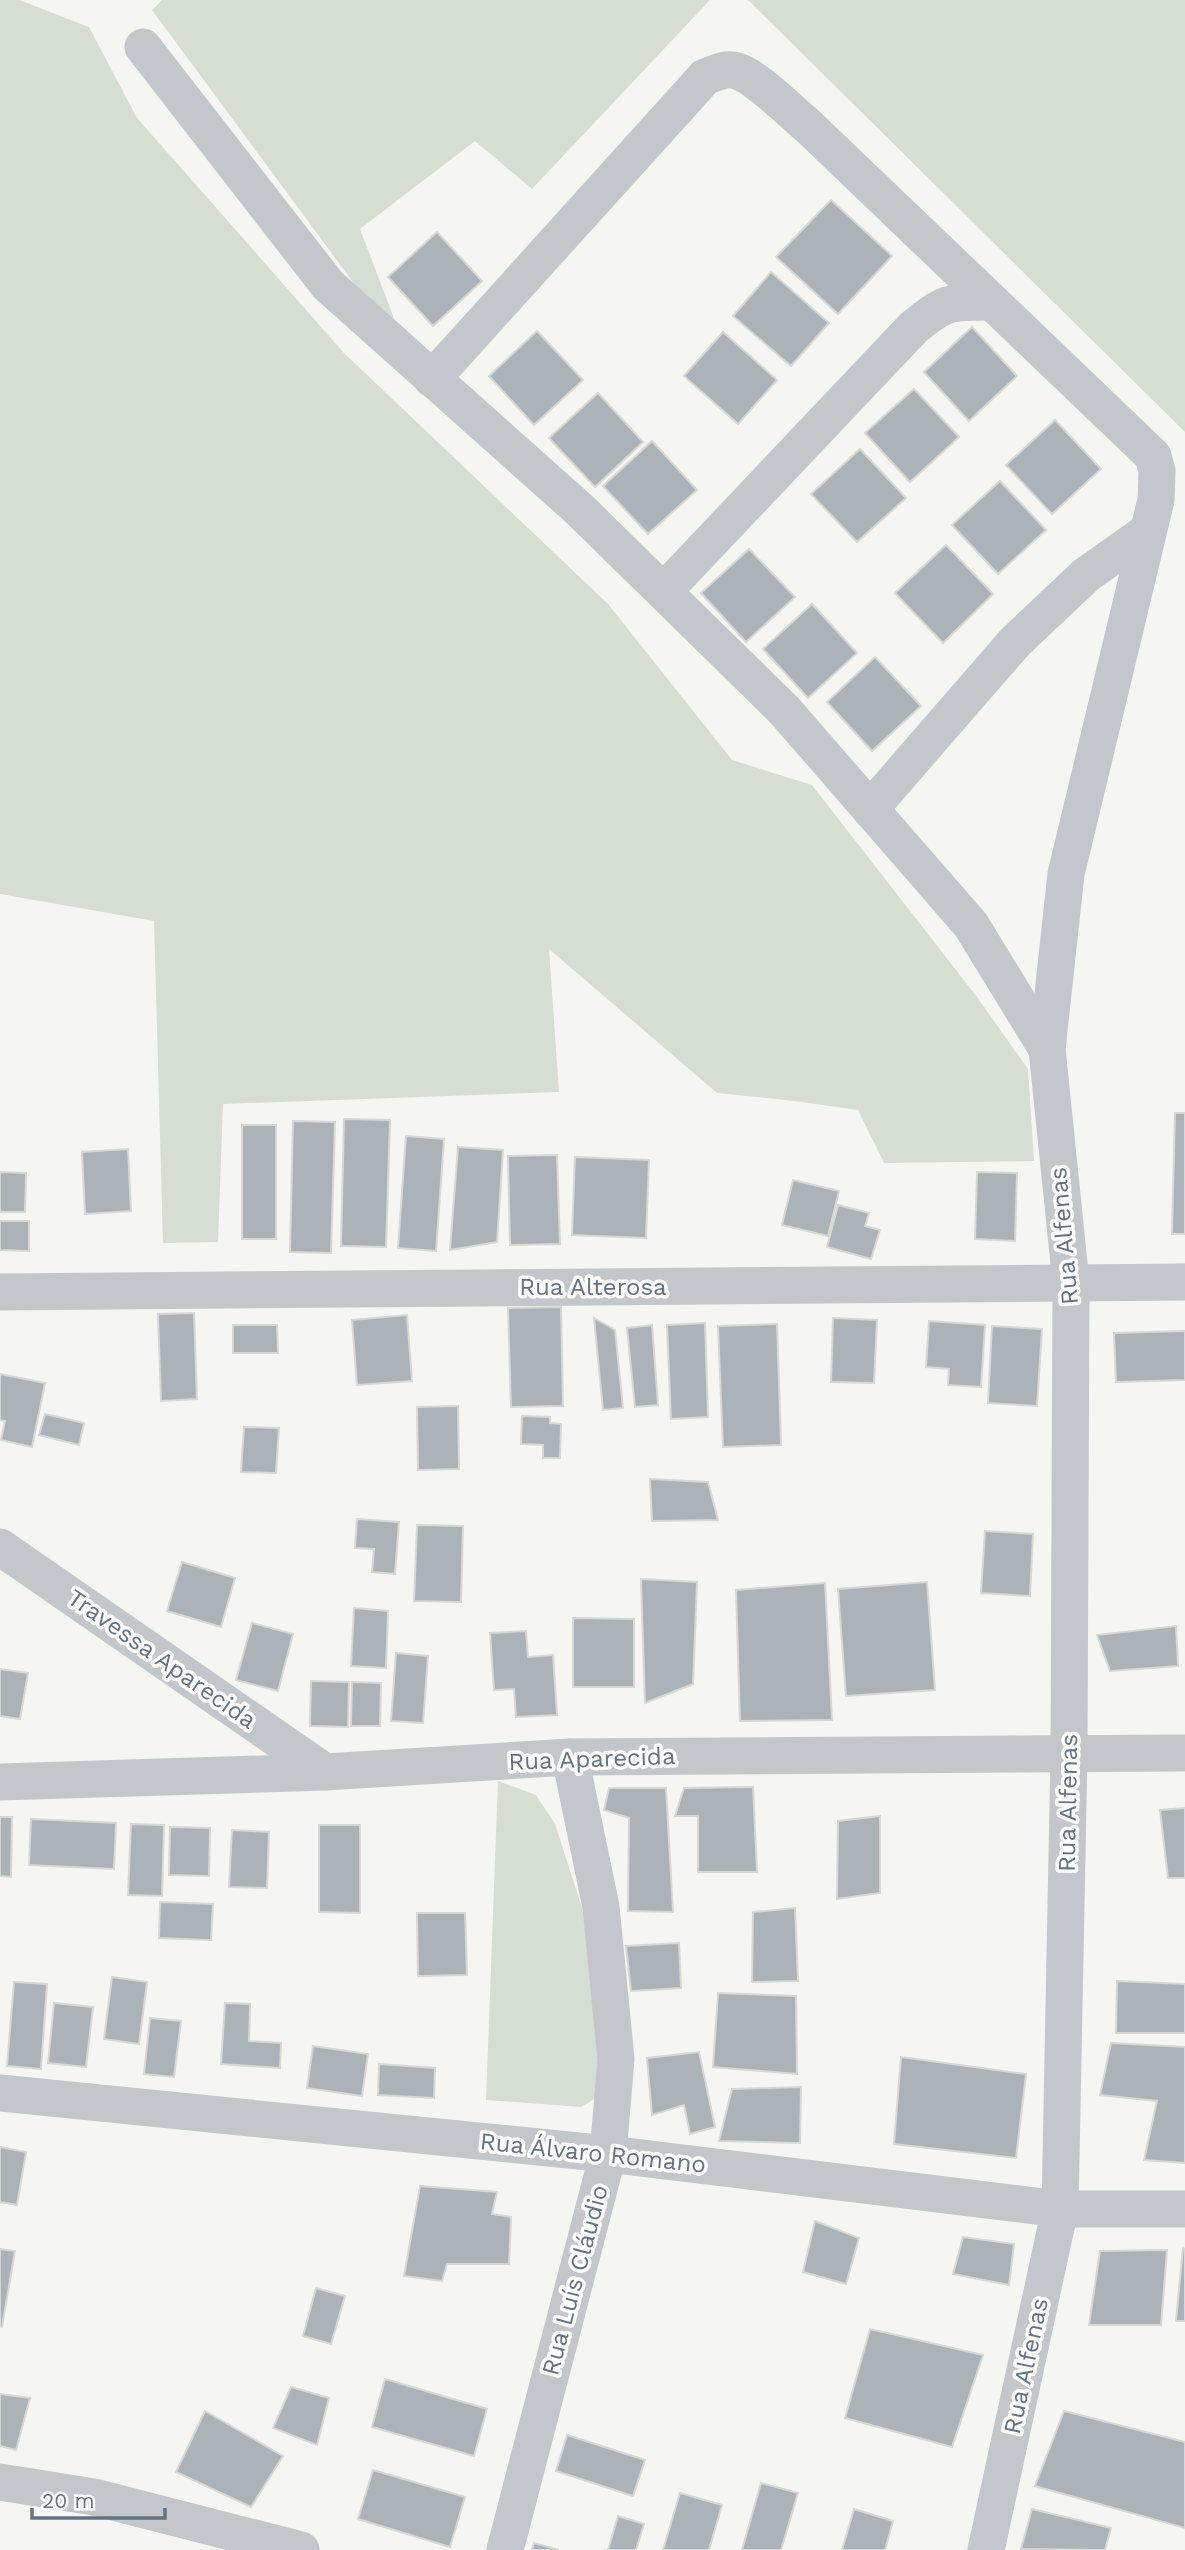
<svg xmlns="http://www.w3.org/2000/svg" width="1185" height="2550" font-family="'Work Sans',sans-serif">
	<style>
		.green { fill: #d6ddd3 }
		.building { fill: #abb2b8; stroke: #d7d7d4; stroke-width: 2 }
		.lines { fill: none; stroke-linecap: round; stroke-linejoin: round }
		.street { stroke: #c3c6ca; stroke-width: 37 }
		.labels { text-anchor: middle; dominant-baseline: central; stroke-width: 7; stroke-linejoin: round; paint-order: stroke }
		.street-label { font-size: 24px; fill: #637384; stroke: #fff }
	</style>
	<rect width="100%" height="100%" fill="#f5f6f2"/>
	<!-- green -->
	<g class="green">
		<path d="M0 0H19L89 27 137 118 344 353 608 604 732 760 812 785 977 997 1028 1069 1034 1161 884 1163 858 1110 795 1101 717 1093 549 949 559 1092 223 1104 218 1242 163 1243 154 921 0 894Z"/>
		<path d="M162 0H710L532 189 475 141 360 229 409 358 152 10Z"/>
		<path d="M748 0H1185V432Z"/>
		<path d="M498 1781 536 1795 555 1824 594 1945 604 2079 598 2097 581 2107 486 2100Z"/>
	</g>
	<!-- building -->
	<g class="building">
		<path d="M831 200 892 256 838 314 776 257Z"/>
		<path d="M437 232 482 281 433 326 388 277Z"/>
		<path d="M771 272 829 323 791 366 733 316Z"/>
		<path d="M972 327 1017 376 969 421 924 372Z"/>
		<path d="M537 331 583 380 534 425 489 376Z"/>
		<path d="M723 332 777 380 738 424 684 376Z"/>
		<path d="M914 389 959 437 910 482 865 433Z"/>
		<path d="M598 393 643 442 595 487 549 438Z"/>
		<path d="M1055 420 1101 469 1052 514 1006 465Z"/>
		<path d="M652 441 697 490 648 534 603 486Z"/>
		<path d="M860 449 906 498 857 542 811 494Z"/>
		<path d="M1000 481 1046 530 998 574 952 525Z"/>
		<path d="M946 545 993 594 943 643 895 593Z"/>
		<path d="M749 549 795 597 746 642 701 593Z"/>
		<path d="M812 604 857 653 808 698 763 649Z"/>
		<path d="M875 657 921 706 872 751 827 702Z"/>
		<path d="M1175 1113H1185V1234H1172Z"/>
		<path d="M344 1119 390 1120 386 1247 341 1246Z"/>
		<path d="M293 1121 335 1122 331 1253 290 1252Z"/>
		<rect x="242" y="1125" width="34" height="114"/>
		<path d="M406 1136 444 1139 436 1251 398 1248Z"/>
		<path d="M458 1147 503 1150 497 1242 450 1250Z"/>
		<path d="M128 1149 131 1211 85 1214 82 1152Z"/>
		<path d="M557 1155 560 1244 510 1245 508 1156Z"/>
		<path d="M575 1157 649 1160 646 1238 572 1235Z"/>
		<path d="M0 1172 26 1173 25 1212H0Z"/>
		<path d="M977 1172 1017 1173 1015 1241 975 1239Z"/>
		<path d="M793 1180 839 1191 828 1236 782 1225Z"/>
		<path d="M838 1205 869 1213 865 1226 880 1230 871 1259 827 1247Z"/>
		<path d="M0 1221H29V1251L0 1250Z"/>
		<path d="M561 1307 563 1406 511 1407 508 1308Z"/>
		<path d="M194 1313 197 1399 161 1401 158 1314Z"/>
		<path d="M407 1315 412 1381 357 1385 352 1320Z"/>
		<path d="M594 1318 615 1330 623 1408 603 1410Z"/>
		<path d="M833 1318 877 1320 874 1383 831 1382Z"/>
		<path d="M929 1321 985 1325 981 1387 948 1385 949 1369 926 1367Z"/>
		<path d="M705 1323 708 1417 671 1419 667 1325Z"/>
		<path d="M777 1324 781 1445 723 1447 718 1326Z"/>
		<path d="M233 1325H277L278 1353H233Z"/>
		<path d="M652 1325 658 1405 635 1407 627 1328Z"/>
		<path d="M992 1326 1042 1329 1037 1406 988 1403Z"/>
		<path d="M1185 1331V1380L1116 1382 1114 1333Z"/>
		<path d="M0 1374 45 1383 32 1447 1 1440 5 1421 0 1420Z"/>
		<path d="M458 1406 459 1469 418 1470 417 1407Z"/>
		<path d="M45 1414 84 1423 79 1445 39 1435Z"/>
		<path d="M522 1416 550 1417V1423L561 1424 560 1458H543V1445L521 1444Z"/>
		<path d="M244 1427 279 1428 276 1473 241 1472Z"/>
		<path d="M650 1479 708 1482 718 1520 652 1521Z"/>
		<path d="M357 1519 399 1522 395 1574 372 1572 374 1549 355 1548Z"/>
		<path d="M417 1525 463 1526 461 1602 414 1601Z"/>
		<path d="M985 1531 1033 1534 1030 1596 981 1593Z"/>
		<path d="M182 1562 235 1578 221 1627 167 1611Z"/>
		<path d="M641 1579 697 1582 693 1684 645 1703Z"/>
		<path d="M927 1582 935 1690 846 1696 838 1589Z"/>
		<path d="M825 1583 832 1720 740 1721 736 1590Z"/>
		<path d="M354 1608 388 1611 386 1668 351 1666Z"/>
		<path d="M573 1618 634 1619V1687H573Z"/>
		<path d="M252 1623 293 1634 278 1691 236 1680Z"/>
		<path d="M1176 1626 1178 1666 1110 1671 1097 1635Z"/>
		<path d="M526 1631 528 1657 553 1655 557 1715 516 1717 514 1689 494 1690 490 1633Z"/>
		<path d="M396 1653 428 1656 423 1723 391 1721Z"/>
		<path d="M0 1669 28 1673 20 1719 0 1716Z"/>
		<path d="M311 1681 349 1682 348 1727 310 1726Z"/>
		<path d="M352 1682 381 1683 380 1726H351Z"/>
		<path d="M753 1787 757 1872H698V1816H675L684 1788Z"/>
		<path d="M609 1788H666L673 1912 628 1911 629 1818 604 1810Z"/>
		<path d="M1185 1808V1878H1168L1160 1810Z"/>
		<path d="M880 1816V1893L837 1899 838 1821Z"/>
		<path d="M0 1817H12L11 1877 0 1876Z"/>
		<path d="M31 1819 116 1823 114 1869 29 1865Z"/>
		<path d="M131 1824 164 1825 162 1896 128 1895Z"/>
		<path d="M319 1825H360V1913L319 1912Z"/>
		<path d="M170 1827 210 1828 209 1876 169 1875Z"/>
		<path d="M232 1830 269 1832 267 1888 229 1887Z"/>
		<path d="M160 1902 213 1904 211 1940 159 1938Z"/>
		<path d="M795 1908 798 1981 752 1982 753 1912Z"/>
		<path d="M417 1913H465L467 1975 418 1976Z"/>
		<path d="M679 1943 681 1988 631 1991 626 1946Z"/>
		<path d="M112 1977 147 1982 139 2044 104 2039Z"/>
		<path d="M1117 1981 1185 1984V2033H1116Z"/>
		<path d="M14 1982 47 1984 41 2069 7 2066Z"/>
		<path d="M718 1993 796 1996 797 2074 713 2067Z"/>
		<path d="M54 2003 93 2007 86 2067 48 2063Z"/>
		<path d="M225 2003 250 2004 249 2041 281 2043 280 2068 221 2064Z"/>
		<path d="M150 2018 181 2021 174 2077 144 2074Z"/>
		<path d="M1111 2043 1185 2047V2163L1144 2160 1157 2101 1100 2095Z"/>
		<path d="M313 2046 368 2054 362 2096 307 2088Z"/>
		<path d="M699 2052 715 2127 690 2134 684 2105 652 2115 647 2058Z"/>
		<path d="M901 2057 1026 2074 1016 2158 894 2144Z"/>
		<path d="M379 2064 435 2068 434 2098 378 2095Z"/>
		<path d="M801 2087 800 2143 719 2141 732 2089Z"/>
		<path d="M0 2147 26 2152 17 2205 0 2202Z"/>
		<path d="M420 2186 497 2192 492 2214 511 2217 509 2264H447L442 2281 404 2276Z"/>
		<path d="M815 2221 859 2238 846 2284 803 2272Z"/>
		<path d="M963 2237 1014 2244 1009 2285 953 2274Z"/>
		<path d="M1183 2248 1185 2249V2321H1176Z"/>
		<path d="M0 2249 15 2251 2 2327 0 2326Z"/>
		<path d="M1167 2250 1161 2325H1089L1100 2251Z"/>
		<path d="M316 2288 345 2296 331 2344 303 2336Z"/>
		<path d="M870 2329 983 2355 952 2447 845 2418Z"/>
		<path d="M385 2379 487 2409 474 2456 372 2427Z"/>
		<path d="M291 2387 329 2398 317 2445 273 2428Z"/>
		<path d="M0 2394 30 2398 16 2450 0 2446Z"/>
		<path d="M205 2411 283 2456 251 2507 176 2472Z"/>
		<path d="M1064 2411 1185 2442V2528L1035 2486Z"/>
		<path d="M567 2435 645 2460 633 2496 556 2471Z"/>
		<path d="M373 2470 465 2497 450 2547 358 2519Z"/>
		<path d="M761 2483 798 2493 781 2550H742Z"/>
		<path d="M680 2493 722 2505 709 2550H663Z"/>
		<path d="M854 2509 893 2521 885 2550H842Z"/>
		<path d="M1032 2509 1111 2528 1105 2550 1021 2549Z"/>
		<path d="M618 2516 644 2524 636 2550H608Z"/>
		<path d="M534 2543 559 2550H532Z"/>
	</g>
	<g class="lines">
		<!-- street -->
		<g class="street">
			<path d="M143 47 328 285 580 510 784 710 971 925 1047 1049"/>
			<path d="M432 379 705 77C716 73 726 67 737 71 757 77 791 112 808 126L1153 456 1157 471 1156 500 1066 874 1047 1049 1071 1283 1069 1754 1060 2209 986 2550"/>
			<path d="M664 591 914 327C946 301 949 302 990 302"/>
			<path d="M870 809 1015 642 1086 575 1148 531"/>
			<path d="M0 1292 1185 1282"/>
			<path d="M0 1547 325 1772"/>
			<path d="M0 1782 325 1772 570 1757 1185 1753"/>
			<path d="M0 2093 608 2154 1060 2209H1185"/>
			<path d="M0 2482 94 2497 301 2550"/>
			<path d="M505 2550 608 2154 616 2059 601 1907 570 1757"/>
		</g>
	</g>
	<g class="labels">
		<!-- street labels -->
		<g class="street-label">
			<text transform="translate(1064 1236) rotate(-95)">Rua Alfenas</text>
			<text x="593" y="1287">Rua Alterosa</text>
			<text transform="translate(162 1659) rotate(35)">Travessa Aparecida</text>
			<text transform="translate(592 1759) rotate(-2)">Rua Aparecida</text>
			<text transform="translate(1068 1803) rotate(-89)">Rua Alfenas</text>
			<text transform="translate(593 2153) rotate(6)">Rua Álvaro Romano</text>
			<text transform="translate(575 2280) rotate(-75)">Rua Luís Cláudio</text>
			<text transform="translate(1026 2366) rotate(-78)">Rua Alfenas</text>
		</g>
	</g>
	<!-- scale -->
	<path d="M32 2508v10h133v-10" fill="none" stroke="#637384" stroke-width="3.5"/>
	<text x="42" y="2508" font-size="21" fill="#637384" stroke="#ffffff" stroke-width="5" paint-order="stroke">20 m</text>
</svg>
